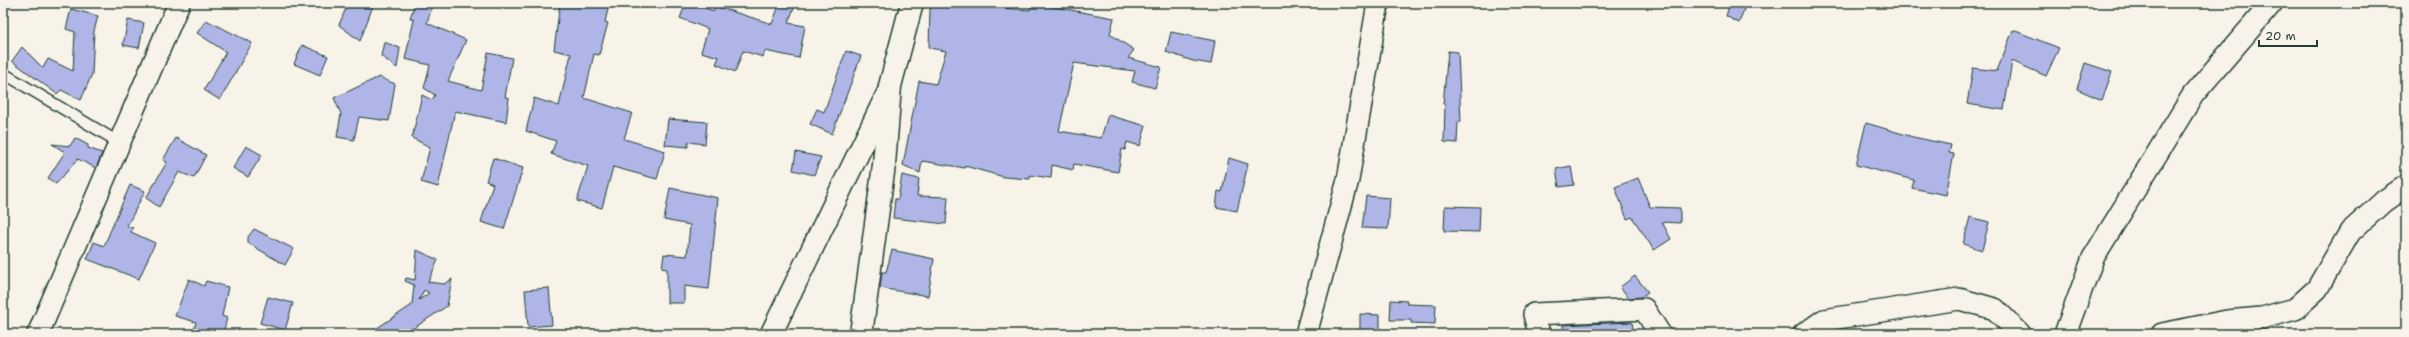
<svg xmlns="http://www.w3.org/2000/svg" width="2409" height="337" font-family="'Shantell Sans',sans-serif">
	<style>
		.building { fill: #afb6e7; stroke: #1f3d34; fill-rule: evenodd }
		.lines { fill: none; stroke-linecap: round; stroke-linejoin: round }
		.lane-casing { stroke: #1f3d34; stroke-width: 13 }
		.street-casing { stroke: #1f3d34; stroke-width: 24 }
		.secondary-casing { stroke: #1f3d34; stroke-width: 25 }
		.lane { stroke: #f7f3e8; stroke-width: 10 }
		.street { stroke: #f7f3e8; stroke-width: 21 }
		.secondary { stroke: #f7f3e8; stroke-width: 22 }
	</style>
	<rect width="100%" height="100%" fill="#f7f3e8"/>
	<filter id="ink" filterUnits="userSpaceOnUse"><feTurbulence type="fractalNoise" baseFrequency=".025" numOctaves="2"/><feDisplacementMap in="SourceGraphic" scale="8" xChannelSelector="R" yChannelSelector="G"/><feConvolveMatrix kernelMatrix="1 2 1 2 8 2 1 2 1" color-interpolation-filters="sRGB"/></filter>
	<g filter="url(#ink)">
		<!-- building -->
		<g class="building">
			<path d="M348 3H374L360 41 339 25Z"/>
			<path d="M415 3H433L427 23 466 40 448 81 481 90 488 53 512 58 505 97 509 98 506 122 455 111 438 187 421 182 430 147 412 138 422 95 432 100 435 95 424 88 430 65 405 59 414 20 410 18Z"/>
			<path d="M560 3 609 5 605 22 608 23 599 55 594 54 584 98 632 113 624 139 665 151 657 179 613 167 602 208 577 201 588 166 551 154 556 141 526 131 534 98 559 106 571 54 554 50Z"/>
			<path d="M686 3H693L713 11 715 6 772 24 780 3H796L788 23 805 26 799 58 765 51 763 57 743 51 735 72 716 64 719 57 701 52 708 29 680 18Z"/>
			<path d="M932 3H987L986 7 1030 10 1032 3H1050L1049 6 1114 18 1110 34 1134 50 1128 58 1161 67 1155 88 1132 82 1135 71 1074 63 1059 131 1101 138 1108 115 1146 126 1140 146 1127 142 1125 150 1122 149 1118 172 1074 164 1073 170 1052 165 1051 178 1030 175V179L1004 177 965 166V168L922 161 920 173 903 165 919 81 936 84 946 51 929 48 930 10Z"/>
			<path d="M1730 3H1746L1739 23 1726 16Z"/>
			<path d="M71 9 98 16 94 31 92 74 81 100 61 90 57 94 12 61 22 47 43 68 48 59 73 71 75 32 66 29Z"/>
			<path d="M128 20 144 23 139 48 123 45Z"/>
			<path d="M206 20 252 43 220 100 204 90 226 52 197 33Z"/>
			<path d="M2013 30 2059 48 2046 76 2012 61 2004 110 1967 104 1973 68 1997 71Z"/>
			<path d="M1171 32 1215 41 1211 64 1193 61 1166 52Z"/>
			<path d="M384 42 400 48 397 68 381 56Z"/>
			<path d="M302 45 328 56 320 75 294 64Z"/>
			<path d="M846 51 861 56 832 134 810 124 817 109 824 112Z"/>
			<path d="M1448 51 1458 52 1461 122H1458L1457 143 1444 142 1445 104H1443Z"/>
			<path d="M2085 63 2112 72 2102 100 2077 89Z"/>
			<path d="M379 77 395 84 389 121 359 117 354 140 337 137 341 114 334 98Z"/>
			<path d="M668 119 707 122 705 144 688 142V147L665 145Z"/>
			<path d="M1866 123 1913 137 1951 145 1949 153 1954 154 1946 195 1912 188 1914 180 1856 165Z"/>
			<path d="M75 138 88 145V148L102 153 96 168 78 159 56 184 48 178 65 152 52 144 70 146Z"/>
			<path d="M176 138 206 155 194 178 179 172 159 207 146 198 167 162 163 160Z"/>
			<path d="M246 146 262 155 248 177 233 168Z"/>
			<path d="M796 152 821 157 814 175 793 170Z"/>
			<path d="M493 158 523 168 504 229 481 222 493 184 486 181Z"/>
			<path d="M1229 158 1248 164 1237 211 1216 207 1218 191 1222 192Z"/>
			<path d="M1571 166 1574 185 1559 187 1556 169Z"/>
			<path d="M902 175 919 179 917 196 948 197 946 224 893 218 895 199H898Z"/>
			<path d="M1638 178 1650 207 1680 208V223L1662 222 1671 239 1654 250 1632 217 1627 219 1615 187Z"/>
			<path d="M130 185 145 191 127 226 133 228 131 232 155 243 139 279 87 259 94 242 104 246Z"/>
			<path d="M670 188 718 198 709 289 684 286V303H667V269L662 268 664 254 687 256 690 225 664 220Z"/>
			<path d="M1366 196 1390 198 1388 229 1362 228Z"/>
			<path d="M1445 206 1480 207 1479 232 1444 231Z"/>
			<path d="M1970 217 1989 222 1982 250 1963 244Z"/>
			<path d="M254 229 294 249 285 265 248 243V237Z"/>
			<path d="M417 250 438 260 428 282 444 284 452 279 447 306 405 334H368L412 305 414 285 405 281 406 278 415 280ZM424 290 429 293 419 300Z"/>
			<path d="M892 250 934 259 928 296 880 288 882 272H886Z"/>
			<path d="M1635 276 1648 292 1641 297 1629 298 1620 287Z"/>
			<path d="M189 279 204 286 206 281 228 287 222 316 227 318 223 334H208L194 331 196 322 175 316Z"/>
			<path d="M549 288 552 325 528 327 525 290Z"/>
			<path d="M268 297 293 303 285 330 260 323Z"/>
			<path d="M1391 300 1407 301V304L1436 305 1435 324 1411 323V320H1390Z"/>
			<path d="M1360 314 1380 315V334H1360Z"/>
			<path d="M1632 322 1634 334H1563V325Z"/>
		</g>
		<g class="lines">
			<!-- lane casing -->
			<g class="lane-casing">
				<path id="lane" d="M3 73 120 143"/>
			</g>
			<!-- street casing -->
			<g class="street-casing">
				<g id="street">
					<path d="M38 334 179 3"/>
					<path d="M771 334 890 88"/>
					<path d="M1306 334 1348 180 1378 3"/>
					<path d="M1539 334 1534 314 1644 309 1660 334"/>
					<path d="M1804 334 1824 320 1959 299 1995 309 2020 334"/>
					<path d="M2065 334 2093 258 2193 95 2272 3"/>
					<path d="M2162 334 2227 321 2262 318 2295 309 2317 289 2350 232 2384 201 2406 186"/>
				</g>
			</g>
			<!-- secondary casing -->
			<g class="secondary-casing">
				<path id="secondary" d="M861 334 884 165 890 86 912 3"/>
			</g>
			<!-- lane -->
			<use href="#lane" class="lane"/>
			<!-- street -->
			<use href="#street" class="street"/>
			<!-- secondary -->
			<use href="#secondary" class="secondary"/>
		</g>
	</g>
	<!-- margin -->
	<rect width="2409" height="337" fill="none" stroke="#f7f3e8" stroke-width="16"/>
	<rect x="8" y="8" width="2393" height="321" fill="none" stroke="#1f3d34" stroke-width="1.5" filter="url(#ink)"/>
	<!-- scale -->
	<path d="M2259 40v6h58v-6" fill="none" stroke="#1f3d34" stroke-width="2"/>
	<text x="2265" y="40" font-size="12" fill="#1f3d34" stroke="#f7f3e8" stroke-width="3" paint-order="stroke">20 m</text>
</svg>
